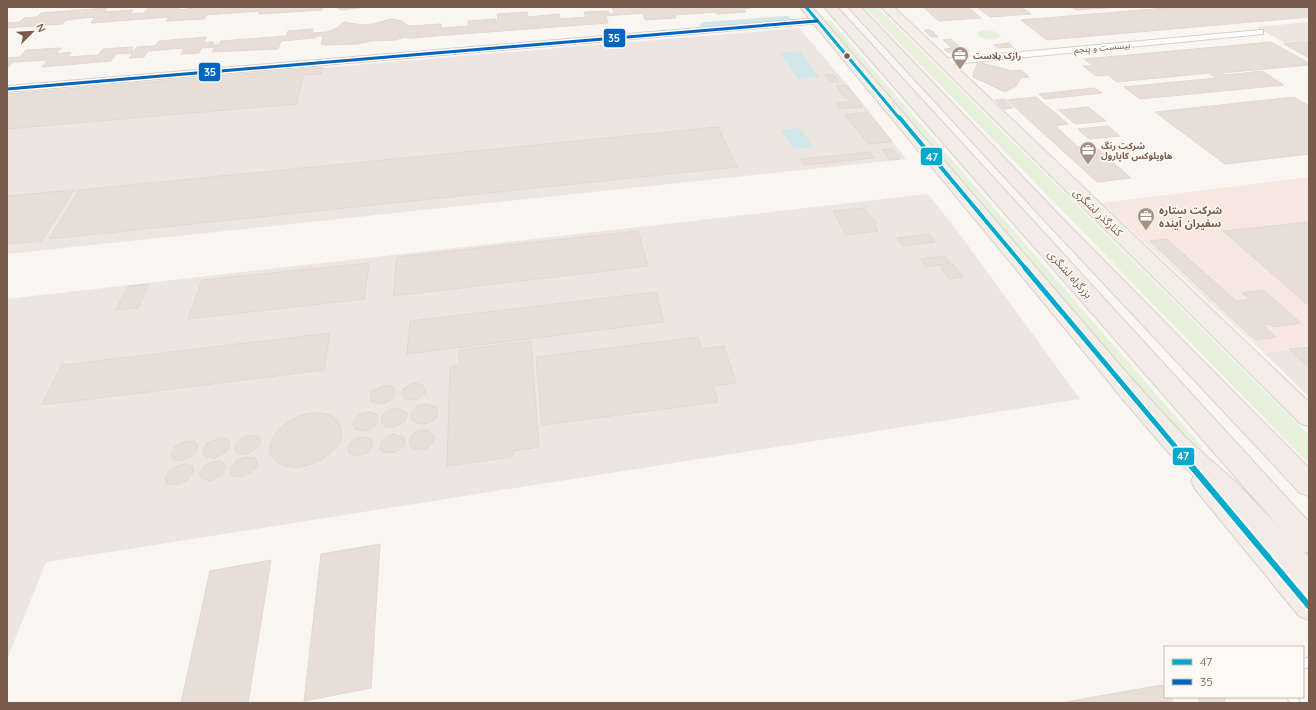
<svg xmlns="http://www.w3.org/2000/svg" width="1316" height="710" font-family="Quicksand,'Noto Sans Arabic',sans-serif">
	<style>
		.commercial { fill: #f6e8e1 }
		.industrial { fill: #ede5e0 }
		.green { fill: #e7f0db }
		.water { fill: #d0e8ea }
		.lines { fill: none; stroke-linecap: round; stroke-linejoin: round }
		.canal { fill: #d0e8ea; fill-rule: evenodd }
		.building { fill: #e6ded7; stroke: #e2d8d2 }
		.service-casing { stroke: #d7d1cb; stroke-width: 2 }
		.minor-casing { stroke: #d7d1cb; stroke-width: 2 }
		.tertiary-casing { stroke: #d7d1cb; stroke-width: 2 }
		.primary-casing { stroke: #dad1cc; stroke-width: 2 }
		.trunk-casing { stroke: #dad1cc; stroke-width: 2 }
		.service { fill: #fefefd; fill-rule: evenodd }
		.minor { fill: #fefefd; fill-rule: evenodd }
		.tertiary { fill: #fefefd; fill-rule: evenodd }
		.primary { fill: #f3eee8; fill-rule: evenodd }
		.trunk { fill: #f2ece8; fill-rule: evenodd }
		.bus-1-far3-casing { stroke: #fffaf3; stroke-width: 5 }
		.bus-1-far2-casing { stroke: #fffaf3; stroke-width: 6 }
		.bus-1-far1-casing { stroke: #fffaf3; stroke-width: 8 }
		.bus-1-casing { stroke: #fffaf3; stroke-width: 10 }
		.bus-2-casing { stroke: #fffaf3; stroke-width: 5 }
		.bus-1-far3 { stroke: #00a9ce; stroke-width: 3 }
		.bus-1-far2 { stroke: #00a9ce; stroke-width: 4 }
		.bus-1-far1 { stroke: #00a9ce; stroke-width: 5 }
		.bus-1 { stroke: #00a9ce; stroke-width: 6 }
		.bus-2 { stroke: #0065bd; stroke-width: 3 }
		.bus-dot { fill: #7a5c4d; stroke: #fffaf3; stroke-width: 1.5 }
		.labels { text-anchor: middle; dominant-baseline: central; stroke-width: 3; stroke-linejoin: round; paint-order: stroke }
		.far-street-label { font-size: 9px; fill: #7a5c4d; stroke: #fffaf3 }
		.far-poi-label { font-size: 9px; font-weight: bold; fill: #7a5c4d; stroke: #fffaf3; text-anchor: start }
		.poi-label { font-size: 11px; font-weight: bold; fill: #7a5c4d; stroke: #fffaf3; text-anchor: start }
		.street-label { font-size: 11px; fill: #7a5c4d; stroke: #fffaf3 }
		.line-badge { stroke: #fffaf3; stroke-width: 1.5 }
		.badge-label { font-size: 11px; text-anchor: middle; font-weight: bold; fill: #fff }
	</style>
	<rect width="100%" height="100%" fill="#f9f5f0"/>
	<!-- commercial -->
	<path class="commercial" d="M1309 177V345L1264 353 1102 203Z"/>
	<!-- industrial -->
	<g class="industrial">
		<path d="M1309 22V56L1256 27Z"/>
		<path d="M799 28 866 107 906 159 7 254V94Z"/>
		<path d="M928 194 958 232 1080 399 46 562 7 659V299Z"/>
		<path d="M1309 346V397L1264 353Z"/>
	</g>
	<!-- green -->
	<g class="green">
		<path d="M864 7H877L1309 435V464Z"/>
		<path d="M820 20H830L1203 448 1189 446Z"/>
		<path d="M989 30 996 32 1001 36C995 42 983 40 977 34L979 31Z"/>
	</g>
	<!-- water -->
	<g class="water">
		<path d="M800 51 819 77 798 79 780 53Z"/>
		<path d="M800 128 813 147 793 149 781 130Z"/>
	</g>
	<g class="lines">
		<!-- canal -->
		<path class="canal" d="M787 16 792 19 791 21 704 28 699 25 704 22Z"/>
	</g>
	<!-- building -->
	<g class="building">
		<path d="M160 7H180L178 10 204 7H323L322 10 259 14 260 11 206 15 204 19 166 21 169 17 91 23 95 17 66 20 62 24 7 28V23L20 22 24 18 37 17 41 13 107 8 104 12 133 10 130 14 144 13 148 8Z"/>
		<path d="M335 7H366L342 10Z"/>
		<path d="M612 7H641V8L753 7 744 9 746 12 717 14 716 12 675 15 676 18 645 20 643 13 606 16 608 23 409 38 405 37 395 40 371 41 358 44 325 45 321 44 323 36H316L315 38 281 41 278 49 212 52 215 47 201 48 199 53 181 54 184 48 148 51 144 57 129 58 133 53 116 54 111 61 42 67 48 60 13 62 7 68V58L20 57 26 50 61 48 56 54 71 52 67 57 98 55 103 49 133 47 131 51H134L137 47 155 46 159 41 206 37 203 43 214 42 212 45H219L221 41 286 36 288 31 313 29 312 33 327 32 337 28 344 22 362 25 373 24 391 19 402 21 408 26 441 24V28L468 26V21L496 19V21H498L497 14 527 12 528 17 559 14 560 19 586 17 584 12 608 11 609 14 614 13Z"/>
		<path d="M923 7H968L981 18 939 21Z"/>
		<path d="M977 7H1021L1031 14 990 17Z"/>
		<path d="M1071 7H1120L1077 10Z"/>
		<path d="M1178 7H1309V17L1047 40 1021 20Z"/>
		<path d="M924 30H931L938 37H931Z"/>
		<path d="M951 39 960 47 952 48 943 40Z"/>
		<path d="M1271 42 1309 63V65L1222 73 1225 75 1262 71 1284 85 1140 99 1124 87 1216 78 1209 73 1117 82 1108 75 1096 76 1083 66H1093L1084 59Z"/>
		<path d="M1308 42 1309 58 1284 44Z"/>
		<path d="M1009 43 1013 47 998 48 994 45Z"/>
		<path d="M964 47 969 51 949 53 944 49Z"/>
		<path d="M978 62 1012 71 1021 70 1029 77 1021 78 1016 86 1005 92 973 77V74Z"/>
		<path d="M323 67 321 74 304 75 296 104 7 129V94Z"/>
		<path d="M833 74 839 82H830L825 75Z"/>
		<path d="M847 85 863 107 840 109 837 103 851 102 847 98H845L836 86Z"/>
		<path d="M1094 88 1102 93 1045 99 1039 94Z"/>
		<path d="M1036 97 1068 124 1055 126 1078 147 1093 145 1131 178 1097 182 1007 100Z"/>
		<path d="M1294 97 1309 106V154L1225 164 1155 112Z"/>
		<path d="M1004 99 1013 108 1004 109 995 100Z"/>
		<path d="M1088 107 1106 121 1075 124 1059 110Z"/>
		<path d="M868 112 892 142 868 144 845 115Z"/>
		<path d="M1108 126 1120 136 1089 139 1078 129Z"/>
		<path d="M718 127 737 167 49 239 79 190Z"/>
		<path d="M892 149 900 159 890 160 882 150Z"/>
		<path d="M870 152 874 158 804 165 800 159Z"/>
		<path d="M74 190 42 241 7 244V196Z"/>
		<path d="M864 208 867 213 874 219 876 223 875 226 878 231 846 235 833 211Z"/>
		<path d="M1309 222V306L1223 231Z"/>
		<path d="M638 231 648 266 393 296 397 257Z"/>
		<path d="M929 234 935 242 903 246 897 238Z"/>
		<path d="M1167 239 1236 301 1249 299 1242 293 1263 290 1301 323 1273 327 1269 324 1263 325 1276 337 1255 340 1150 241Z"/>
		<path d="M945 256 951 263 926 267 920 259Z"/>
		<path d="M369 263 364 299 188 319 202 280Z"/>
		<path d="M953 264 963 277 949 279 940 267Z"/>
		<path d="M149 284 138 308 116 310 128 286Z"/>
		<path d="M656 292 664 322 407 354 410 321Z"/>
		<path d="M330 333 324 370 42 405 62 365Z"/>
		<path d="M698 337 702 349 724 346 736 383 713 386 718 402 542 425 536 357Z"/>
		<path d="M531 341 539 447 514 451 512 457 447 466 450 367 459 366V350Z"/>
		<path d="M1309 347V366H1307L1289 349Z"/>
		<path d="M413 383 423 385 425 393 417 400 405 399 401 394 403 389Z"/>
		<path d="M384 385 392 386 394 388 395 391 394 398 383 404 372 402 370 397 372 391Z"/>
		<path d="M426 404 436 407 438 414 434 420 425 424 417 423 411 419 412 412 417 406Z"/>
		<path d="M396 408 406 412 407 415 405 421 394 427H386L381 422 382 416 388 410Z"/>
		<path d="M370 412 377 414 378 417V420L375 426 367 431 356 430 353 424 355 418 362 413Z"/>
		<path d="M310 413H321L330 415 337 420 341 427 342 435 339 444 331 453 321 460 309 465 297 468 285 466 277 462 271 455 270 447 273 438 279 429 288 422 299 416Z"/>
		<path d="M421 430 429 431 434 435V439L433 442 427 448 415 450 410 446 409 441 413 434Z"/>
		<path d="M394 434 404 438 405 444 403 447 396 452 385 453 380 449 381 442 386 437Z"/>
		<path d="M250 435H254L260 438V444L258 447 247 454H239L236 452 235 450 236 444 242 438Z"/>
		<path d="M366 437 372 441V447L367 453 355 456 349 453 348 448 351 442 358 438Z"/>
		<path d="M220 438H224L229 441V448L227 451 215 458 207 457 204 455 203 450 207 443Z"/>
		<path d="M191 441 195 442 198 446 196 452 193 455 180 461 173 459 171 454 175 447 183 442Z"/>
		<path d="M244 457 255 458 257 461 256 468 245 476 236 477 233 476 231 474V468L236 461Z"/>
		<path d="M221 461 225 465V468L222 475 210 481 201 478 200 473 204 466 212 462Z"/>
		<path d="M186 464 192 466 193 469V472L188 479 180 484 171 485 167 484 165 478 169 471 177 466Z"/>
		<path d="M380 544 371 688 304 701 321 554Z"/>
		<path d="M271 560 248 703H181L210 571Z"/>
		<path d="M1162 685 1165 689V697H1170L1174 703H1060Z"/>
		<path d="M1197 697H1225L1224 701 1225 703H1201Z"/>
	</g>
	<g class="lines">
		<!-- service casing -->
		<g class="service-casing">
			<g id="service">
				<path d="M1309 657V667L1303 669V659Z"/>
				<path d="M1287 697H1297L1300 703H1290Z"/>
			</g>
		</g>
		<!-- minor casing -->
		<g class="minor-casing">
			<path id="minor" d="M1260 30H1263V34L944 65 940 62 944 59Z"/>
		</g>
		<!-- tertiary casing -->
		<g class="tertiary-casing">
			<path id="tertiary" d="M817 18 822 21 820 23 7 92V86Z"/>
		</g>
		<!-- primary casing -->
		<g class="primary-casing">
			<g id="primary">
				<path d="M800 7H812L1144 393 1148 399 1144 405 1136 408 1128 405Z"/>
				<path d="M881 7H894L1309 402V426L1301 424Z"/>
				<path d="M1204 470 1213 473 1309 584V620L1299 616 1195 489 1191 481 1195 473Z"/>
			</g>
		</g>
		<!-- trunk casing -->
		<g class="trunk-casing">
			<g id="trunk">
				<path d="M824 7H837L1309 522V553L1303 551 1309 557V590L1299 586 1219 499 1168 452 1114 389 1111 383 1114 377 1122 375 1130 377 1186 438 1237 483 1279 527Z"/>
				<path d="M848 7H861L1059 215 1309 468V496L1300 493 1047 223Z"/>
			</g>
		</g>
		<!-- service -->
		<use href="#service" class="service"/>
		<!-- minor -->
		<use href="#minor" class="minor"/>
		<!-- tertiary -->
		<use href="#tertiary" class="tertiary"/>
		<!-- primary -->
		<use href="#primary" class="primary"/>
		<!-- trunk -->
		<use href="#trunk" class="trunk"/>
		<!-- bus-1-far3 casing -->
		<g class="bus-1-far3-casing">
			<path id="bus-1-far3" d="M806 7 899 118"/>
		</g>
		<!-- bus-1-far2 casing -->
		<g class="bus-1-far2-casing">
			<path id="bus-1-far2" d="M899 117 1026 269"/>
		</g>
		<!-- bus-1-far1 casing -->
		<g class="bus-1-far1-casing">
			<path id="bus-1-far1" d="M1025 268 1189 463"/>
		</g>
		<!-- bus-1 casing -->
		<g class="bus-1-casing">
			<path id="bus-1" d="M1188 462 1309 606"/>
		</g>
		<!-- bus-2 casing -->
		<g class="bus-2-casing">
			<path id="bus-2" d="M7 89 817 21"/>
		</g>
		<!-- bus-1-far3 -->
		<use href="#bus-1-far3" class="bus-1-far3"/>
		<!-- bus-1-far2 -->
		<use href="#bus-1-far2" class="bus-1-far2"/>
		<!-- bus-1-far1 -->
		<use href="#bus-1-far1" class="bus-1-far1"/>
		<!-- bus-1 -->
		<use href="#bus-1" class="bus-1"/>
		<!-- bus-2 -->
		<use href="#bus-2" class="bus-2"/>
	</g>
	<!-- icons -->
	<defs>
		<g id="office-pin" transform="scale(0.9)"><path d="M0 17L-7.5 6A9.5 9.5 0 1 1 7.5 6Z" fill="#a69286" stroke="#fffaf3"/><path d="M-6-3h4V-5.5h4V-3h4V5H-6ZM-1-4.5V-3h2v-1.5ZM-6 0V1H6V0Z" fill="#fff"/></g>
	</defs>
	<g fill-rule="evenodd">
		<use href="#office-pin" x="960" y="55"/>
		<use href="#office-pin" x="1088" y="150"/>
		<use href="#office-pin" x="1146" y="216"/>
	</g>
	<!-- markers -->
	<circle class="bus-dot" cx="847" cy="56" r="3.5"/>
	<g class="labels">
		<!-- far-street labels -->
		<g class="far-street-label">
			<text transform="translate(1102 47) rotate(-5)">بیسست و پنجم</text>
		</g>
		<!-- far-poi labels -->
		<g class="far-poi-label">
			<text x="973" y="55">رازک پلاست</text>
			<text x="1101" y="145">شرکت رنگ<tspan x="1101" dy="10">هاویلوکس کاپارول</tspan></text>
		</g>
		<!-- poi labels -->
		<g class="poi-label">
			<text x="1159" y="210">شرکت ستاره<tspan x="1159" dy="13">سفیران آینده</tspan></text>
		</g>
		<!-- street labels -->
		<g class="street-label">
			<text transform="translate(1098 212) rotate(44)">کنارگذر لشگری</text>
			<text transform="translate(1070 274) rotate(48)">بزرگراه لشگری</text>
		</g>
	</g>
	<g class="line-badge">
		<rect x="603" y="28" width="23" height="20" rx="4" fill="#0065bd"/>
		<rect x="198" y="62" width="23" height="20" rx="4" fill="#0065bd"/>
		<rect x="920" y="147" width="23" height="19" rx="4" fill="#00a9ce"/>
		<rect x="1172" y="447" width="23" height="19" rx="4" fill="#00a9ce"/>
	</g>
	<g class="badge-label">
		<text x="614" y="42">35</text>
		<text x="210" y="76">35</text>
		<text x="932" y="161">47</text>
		<text x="1183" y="460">47</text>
	</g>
	<!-- border -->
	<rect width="1316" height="710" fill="none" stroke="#7a5c4d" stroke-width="16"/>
	<!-- legend -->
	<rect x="1164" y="646" width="140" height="52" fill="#fffaf3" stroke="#cabbb1"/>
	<rect x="1172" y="659" width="20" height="6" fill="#00a9ce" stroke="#cabbb1"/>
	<text x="1200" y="666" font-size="12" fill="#7a5c4d">47</text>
	<rect x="1172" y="679" width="20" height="6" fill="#0065bd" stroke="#cabbb1"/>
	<text x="1200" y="686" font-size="12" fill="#7a5c4d">35</text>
	<!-- north arrow -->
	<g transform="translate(32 32) rotate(66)" stroke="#fffaf3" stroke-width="3" paint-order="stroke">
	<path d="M0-3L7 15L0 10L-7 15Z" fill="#7a5c4d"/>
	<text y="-6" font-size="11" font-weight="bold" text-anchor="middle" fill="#7a5c4d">N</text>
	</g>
</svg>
